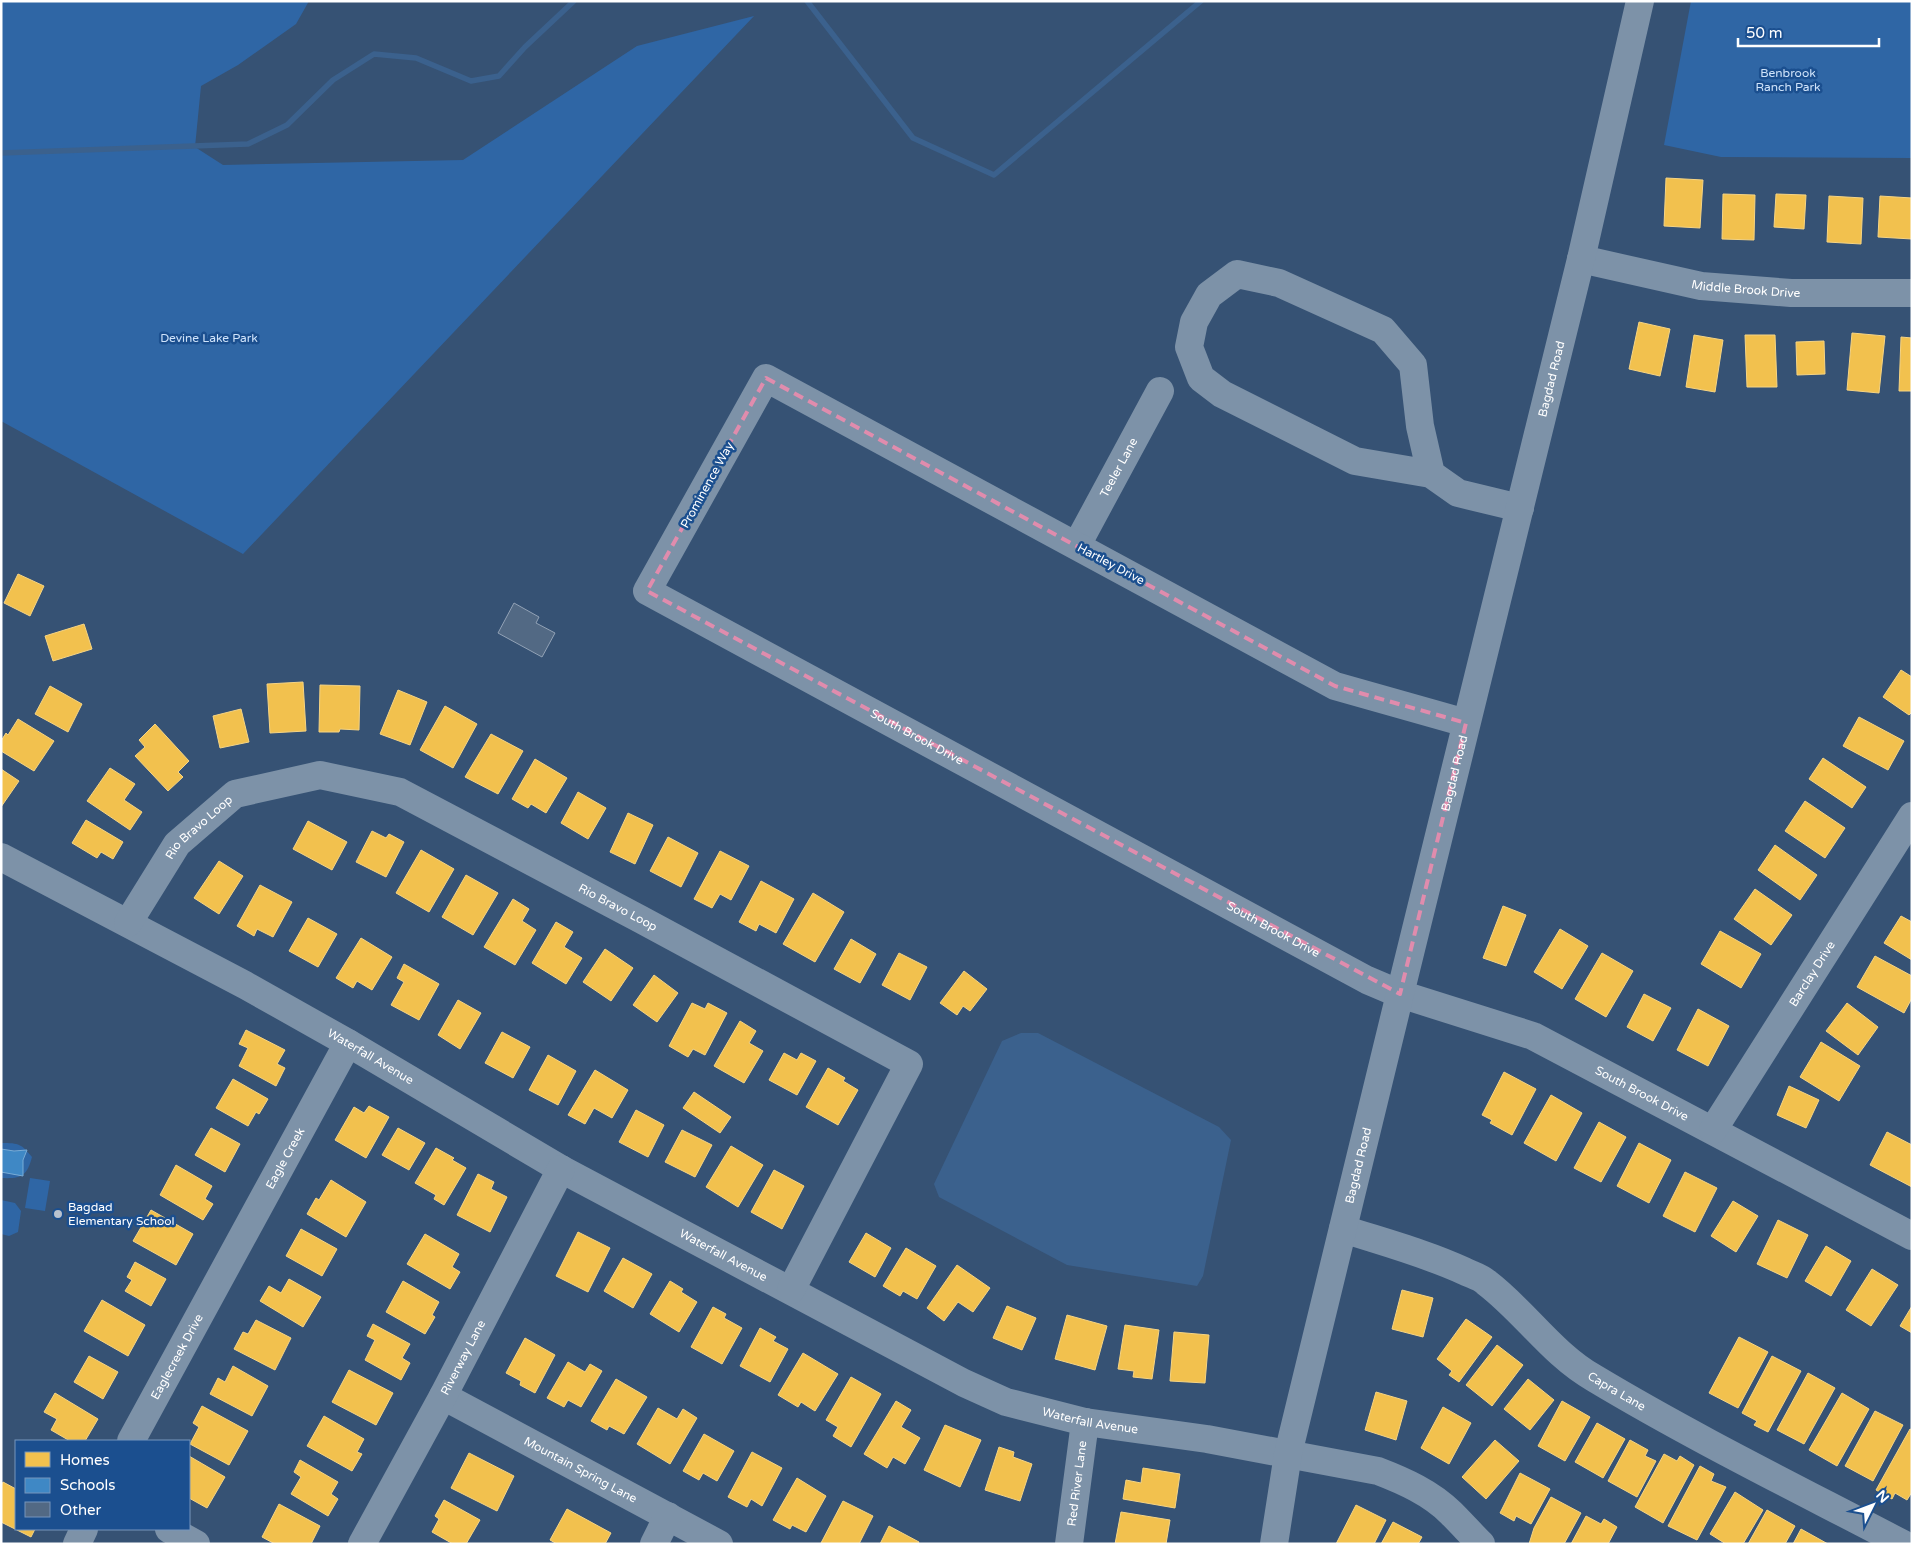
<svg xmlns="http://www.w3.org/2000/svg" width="1913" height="1545" font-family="'Varela Round',sans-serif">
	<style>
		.green { fill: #2f66a5 }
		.water { fill: #3b618d }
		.homes { fill: #f2c14e; stroke: #f6d483 }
		.schools { fill: #3f88c5; stroke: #79acd6 }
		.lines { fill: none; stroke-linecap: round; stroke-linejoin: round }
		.stream { stroke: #3b618d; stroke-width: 5.5 }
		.building { fill: #526984; stroke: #92a2b6 }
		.minor { stroke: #7d92a8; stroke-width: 28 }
		.marked { fill: none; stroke: #e08cad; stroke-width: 4; stroke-dasharray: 10 6; stroke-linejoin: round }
		.poi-dot { fill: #b9c2ce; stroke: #1b4f8f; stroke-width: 2 }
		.labels { text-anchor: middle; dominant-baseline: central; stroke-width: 5; stroke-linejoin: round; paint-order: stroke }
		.park-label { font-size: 12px; fill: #cfe3fa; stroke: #1b4f8f }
		.street-label { font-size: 12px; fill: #fff; stroke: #1b4f8f }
		.poi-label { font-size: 12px; fill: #fff; stroke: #1b4f8f; text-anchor: start }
	</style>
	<rect width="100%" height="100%" fill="#365274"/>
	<!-- green -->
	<g class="green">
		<path d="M1 1H309L296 24 238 65 201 86 195 147 223 165 463 160 637 46 754 16 243 554 1 421Z"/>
		<path d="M1691 1H1912V158L1721 157 1664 145Z"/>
		<path d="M1 1143C20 1143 21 1144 32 1157 27 1176 21 1179 1 1178Z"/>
		<path d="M30 1178 50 1181 45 1211 25 1208Z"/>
		<path d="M1 1200 15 1203 21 1211 18 1232 9 1236 1 1234Z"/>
	</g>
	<!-- water -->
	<path class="water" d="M1021 1033H1038L1219 1127 1231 1140 1203 1276 1197 1286 1067 1265 939 1197 934 1184 1002 1041Z"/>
	<!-- homes -->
	<g class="homes">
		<path d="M1666 178 1703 180 1700 228 1664 226Z"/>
		<path d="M1723 194 1755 195 1754 240 1722 239Z"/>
		<path d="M1776 194 1806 195 1804 229 1774 227Z"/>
		<path d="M1829 196 1863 198 1861 244 1827 242Z"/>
		<path d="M1880 196 1912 198V239L1878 237Z"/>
		<path d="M1639 322 1670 329 1660 376 1629 369Z"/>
		<path d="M1852 333 1885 336 1879 393 1847 390Z"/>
		<path d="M1694 335 1723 340 1715 392 1686 387Z"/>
		<path d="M1745 335H1775L1777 387H1747Z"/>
		<path d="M1901 337 1912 338V391H1899Z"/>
		<path d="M1824 341 1825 374 1797 375 1796 342Z"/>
		<path d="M18 574 44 586 30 616 4 603Z"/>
		<path d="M84 624 92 649 53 661 45 636Z"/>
		<path d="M1901 670 1912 677V712L1909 715 1883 697Z"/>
		<path d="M303 682 306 731 270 733 267 684Z"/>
		<path d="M320 685 360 686 359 730 340 729 339 732H319Z"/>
		<path d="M50 686 82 704 68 732 35 714Z"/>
		<path d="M398 690 427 702 410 745 380 734Z"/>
		<path d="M445 706 477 724 453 768 420 750Z"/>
		<path d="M241 709 249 742 220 748 213 716Z"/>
		<path d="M1859 717 1904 741 1888 770 1843 746Z"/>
		<path d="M18 719 54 741 34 771 1 751V741L6 733 8 735Z"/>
		<path d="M155 724 189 761 178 772 183 777 168 791 135 756 145 747 139 740Z"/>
		<path d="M491 734 523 751 498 794 465 777Z"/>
		<path d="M1823 758 1866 787 1852 808 1809 779Z"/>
		<path d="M535 759 567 778 546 813 531 804 528 808 512 799Z"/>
		<path d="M110 768 135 784 124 800 142 812 130 830 87 801Z"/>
		<path d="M1 769 19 781 1 807Z"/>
		<path d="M578 792 606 808 588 839 561 823Z"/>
		<path d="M1805 801 1845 828 1825 858 1785 831Z"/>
		<path d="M628 813 653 825 635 864 610 852Z"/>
		<path d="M86 820 123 842 113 859 101 852 97 858 72 843Z"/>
		<path d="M308 821 347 842 332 870 293 849Z"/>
		<path d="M372 831 386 838 389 834 404 842 386 877 356 862Z"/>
		<path d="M668 837 698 853 681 887 650 871Z"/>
		<path d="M1775 845 1817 875 1800 900 1758 870Z"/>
		<path d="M421 850 454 869 429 912 396 893Z"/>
		<path d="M720 851 749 866 731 900 720 894 712 908 694 899Z"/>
		<path d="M219 861 243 876 219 914 194 898Z"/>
		<path d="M466 875 498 893 473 935 442 917Z"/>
		<path d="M761 881 794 899 776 933 759 924 756 931 739 922Z"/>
		<path d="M260 885 292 902 273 937 257 929 254 936 237 926Z"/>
		<path d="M1755 889 1792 915 1771 945 1734 919Z"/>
		<path d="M813 893 844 912 815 962 783 944Z"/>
		<path d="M513 899 529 909 522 921 536 930 515 965 484 947Z"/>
		<path d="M1503 906 1526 915 1506 966 1483 958Z"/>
		<path d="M1901 916 1912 922V960L1884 943Z"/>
		<path d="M308 918 337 934 318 967 289 951Z"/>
		<path d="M556 922 573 932 564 947 582 958 566 984 532 963Z"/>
		<path d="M1560 929 1588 946 1562 989 1534 972Z"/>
		<path d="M1720 931 1761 954 1741 988 1701 964Z"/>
		<path d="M361 938 392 957 372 990 357 981 353 988 336 978Z"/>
		<path d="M851 939 876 954 860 983 834 969Z"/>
		<path d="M605 949 633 968 611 1001 583 982Z"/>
		<path d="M899 953 927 967 910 1000 882 985Z"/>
		<path d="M1602 953 1633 971 1606 1017 1575 999Z"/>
		<path d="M1875 956 1912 976V998L1904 1013 1857 987Z"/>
		<path d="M404 964 439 984 419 1020 391 1005 404 982 397 978Z"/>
		<path d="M964 971 987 989 970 1011 963 1006 957 1015 940 1003Z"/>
		<path d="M654 975 678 993 657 1022 633 1005Z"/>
		<path d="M1644 994 1671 1008 1653 1041 1627 1027Z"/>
		<path d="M458 1000 481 1013 460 1049 438 1035Z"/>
		<path d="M692 1003 705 1009 708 1003 727 1013 705 1055 693 1049 688 1057 669 1046Z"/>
		<path d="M1847 1003 1878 1027 1858 1055 1826 1031Z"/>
		<path d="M1698 1009 1729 1026 1708 1066 1677 1050Z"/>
		<path d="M740 1021 756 1031 749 1043 763 1051 744 1083 714 1066Z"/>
		<path d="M246 1030 285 1050 277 1064 285 1068 276 1086 239 1066 248 1048 239 1044Z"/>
		<path d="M502 1032 530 1047 513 1078 485 1063Z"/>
		<path d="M1821 1042 1860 1066 1839 1101 1800 1077Z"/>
		<path d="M784 1053 797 1060 801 1053 816 1061 797 1095 769 1080Z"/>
		<path d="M548 1055 576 1071 558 1105 529 1090Z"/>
		<path d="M828 1068 845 1078 843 1081 858 1090 838 1125 806 1107Z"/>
		<path d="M595 1070 628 1090 612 1118 594 1108 585 1124 568 1115Z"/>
		<path d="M1504 1072 1536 1089 1512 1135 1490 1123 1492 1120 1482 1115Z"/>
		<path d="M233 1079 268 1099 259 1114 256 1112 248 1126 216 1108Z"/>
		<path d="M1789 1086 1819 1100 1806 1128 1777 1115Z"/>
		<path d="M694 1092 731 1117 720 1133 683 1108Z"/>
		<path d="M1551 1095 1582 1113 1556 1161 1524 1143Z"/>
		<path d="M369 1106 389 1117 366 1158 335 1140 354 1107 364 1113Z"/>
		<path d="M636 1110 664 1125 648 1157 619 1142Z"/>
		<path d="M1599 1122 1626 1137 1601 1182 1574 1168Z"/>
		<path d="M211 1128 240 1144 225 1172 195 1155Z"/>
		<path d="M398 1128 425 1143 409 1170 382 1155Z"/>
		<path d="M682 1130 712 1145 695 1177 665 1162Z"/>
		<path d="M1887 1132 1912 1145V1187L1870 1165Z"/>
		<path d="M1639 1143 1671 1160 1649 1203 1617 1186Z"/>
		<path d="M731 1146 763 1165 738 1207 706 1187Z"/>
		<path d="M436 1148 454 1158 452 1160 466 1168 444 1205 434 1199 436 1195 415 1183Z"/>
		<path d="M176 1165 212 1186 205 1199 213 1204 203 1220 160 1195Z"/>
		<path d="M774 1170 804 1186 782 1229 751 1212Z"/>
		<path d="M1685 1172 1717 1188 1695 1232 1663 1216Z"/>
		<path d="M478 1174 494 1182 491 1189 507 1197 490 1232 457 1215Z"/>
		<path d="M331 1180 366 1202 346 1237 307 1214 316 1198 319 1200Z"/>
		<path d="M1733 1201 1758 1216 1736 1252 1711 1236Z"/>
		<path d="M151 1210 193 1234 176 1265 133 1241Z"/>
		<path d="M1778 1220 1808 1235 1787 1278 1757 1264Z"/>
		<path d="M301 1229 337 1249 322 1276 286 1256Z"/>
		<path d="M578 1232 610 1248 588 1292 556 1276Z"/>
		<path d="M866 1233 891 1248 875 1277 849 1262Z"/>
		<path d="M425 1234 459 1254 452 1267 460 1272 450 1289 407 1264Z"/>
		<path d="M1826 1246 1851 1261 1831 1296 1805 1281Z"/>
		<path d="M906 1248 936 1266 917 1299 903 1291 900 1296 883 1286Z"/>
		<path d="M623 1258 652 1274 633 1308 604 1291Z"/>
		<path d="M135 1262 166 1279 151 1306 125 1291 132 1280 127 1277Z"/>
		<path d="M957 1265 990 1288 973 1312 958 1302 944 1321 927 1308Z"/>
		<path d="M1872 1269 1898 1285 1871 1326 1846 1310Z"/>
		<path d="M289 1279 321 1297 303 1327 260 1301 269 1286 281 1293Z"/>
		<path d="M403 1281 439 1302 432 1315 435 1317 425 1334 386 1312Z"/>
		<path d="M670 1281 683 1289 681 1292 697 1302 679 1332 650 1314Z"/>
		<path d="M1402 1290 1433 1298 1423 1337 1392 1329Z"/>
		<path d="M102 1300 145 1325 128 1356 84 1331Z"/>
		<path d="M1007 1306 1036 1318 1022 1350 993 1338Z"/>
		<path d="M1912 1306V1333L1900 1326Z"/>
		<path d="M713 1307 726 1314 724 1318 742 1328 722 1364 691 1347Z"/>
		<path d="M1067 1315 1107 1326 1095 1370 1055 1359Z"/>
		<path d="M1466 1319 1492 1337 1459 1382 1449 1375 1452 1371 1437 1359Z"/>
		<path d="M256 1320 291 1338 275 1370 234 1349 243 1332 248 1334Z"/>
		<path d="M373 1324 410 1344 402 1358 410 1363 401 1380 365 1360 375 1340 367 1336Z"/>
		<path d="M1125 1325 1159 1330 1152 1379 1133 1377 1134 1371 1118 1369Z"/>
		<path d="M760 1328 776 1337 773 1341 788 1349 770 1382 740 1366Z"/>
		<path d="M1174 1332 1209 1335 1205 1383 1170 1381Z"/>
		<path d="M1739 1337 1768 1352 1738 1408 1709 1393Z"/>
		<path d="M525 1338 555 1355 535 1393 520 1385 521 1381 506 1373Z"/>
		<path d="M1497 1345 1523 1365 1492 1406 1466 1385Z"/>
		<path d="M803 1353 838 1374 815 1411 801 1402 798 1407 778 1395Z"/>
		<path d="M89 1356 118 1372 103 1399 74 1382Z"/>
		<path d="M1772 1356 1801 1371 1768 1432 1754 1425 1757 1421 1742 1413Z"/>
		<path d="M568 1362 585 1372 590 1364 602 1371 581 1407 568 1400 564 1407 547 1398Z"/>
		<path d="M233 1366 268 1386 252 1416 210 1394 218 1378 225 1382Z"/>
		<path d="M349 1370 393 1393 376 1425 332 1402Z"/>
		<path d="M1808 1373 1835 1388 1804 1444 1777 1430Z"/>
		<path d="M851 1377 881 1394 851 1447 833 1436 838 1427 826 1420Z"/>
		<path d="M616 1379 647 1397 624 1434 609 1426 607 1430 591 1421Z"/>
		<path d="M1528 1379 1554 1400 1530 1430 1504 1409Z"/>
		<path d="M1376 1392 1407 1401 1396 1440 1365 1430Z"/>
		<path d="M55 1393 98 1419 85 1441H70L51 1430 57 1419 44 1412Z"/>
		<path d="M1842 1393 1869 1409 1837 1466 1809 1450Z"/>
		<path d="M896 1401 911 1410 901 1427 920 1438 905 1464 893 1457 887 1468 864 1454Z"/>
		<path d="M1562 1401 1590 1417 1565 1461 1538 1446Z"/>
		<path d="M202 1406 248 1431 229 1465 190 1444 199 1427 193 1423Z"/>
		<path d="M1443 1407 1471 1423 1449 1464 1421 1448Z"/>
		<path d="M658 1408 677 1419 683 1409 697 1418 670 1464 637 1444Z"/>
		<path d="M1875 1411 1903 1425 1873 1481 1845 1466Z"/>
		<path d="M324 1416 364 1439 357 1452 362 1454 352 1471 307 1446Z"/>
		<path d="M1597 1423 1625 1439 1603 1478 1575 1462Z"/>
		<path d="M945 1425 981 1440 960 1487 924 1470Z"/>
		<path d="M1910 1429 1912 1430V1492L1907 1500 1895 1493 1892 1499 1876 1490Z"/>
		<path d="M704 1434 734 1451 717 1481 703 1473 699 1480 683 1471Z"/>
		<path d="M1495 1440 1519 1461 1486 1499 1462 1477Z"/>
		<path d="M1630 1440 1648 1450 1645 1456 1656 1461 1637 1497 1608 1481Z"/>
		<path d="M999 1447 1014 1452 1013 1457 1032 1464 1020 1501 985 1490Z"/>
		<path d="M752 1452 782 1468 762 1506 751 1499 747 1507 728 1497Z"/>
		<path d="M469 1453 514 1476 497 1511 451 1488Z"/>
		<path d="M1664 1454 1677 1461 1680 1456 1694 1465 1663 1523 1635 1507Z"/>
		<path d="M189 1456 225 1477 207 1508 189 1498Z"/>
		<path d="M300 1460 338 1482 331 1494 338 1499 328 1516 291 1494 301 1477 294 1472Z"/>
		<path d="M1700 1466 1714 1474 1711 1481 1726 1487 1697 1540 1668 1526Z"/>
		<path d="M1143 1468 1180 1474 1175 1508 1123 1499 1126 1480 1141 1483Z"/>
		<path d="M1520 1473 1550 1489 1531 1524 1516 1516 1514 1521 1500 1513Z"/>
		<path d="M797 1478 826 1496 806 1532 792 1525 790 1529 773 1520Z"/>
		<path d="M3 1482 16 1489V1529H35L31 1537 1 1522V1486Z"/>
		<path d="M1735 1492 1763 1510 1743 1544H1726L1710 1534Z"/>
		<path d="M1551 1497 1581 1513 1564 1544H1529L1534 1528Z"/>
		<path d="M444 1500 480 1520 466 1544H453L432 1532 439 1519 435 1516Z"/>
		<path d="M843 1501 873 1516 859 1544H822L821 1543Z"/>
		<path d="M279 1504 320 1526 311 1544H275L262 1537Z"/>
		<path d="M1356 1505 1386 1520 1374 1544H1336Z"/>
		<path d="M567 1509 611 1533 605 1544H557L550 1540Z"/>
		<path d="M1767 1510 1795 1526 1785 1544H1748Z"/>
		<path d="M1121 1512 1170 1520 1166 1544H1115Z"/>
		<path d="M1586 1516 1601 1524 1604 1519 1617 1527 1608 1544H1571Z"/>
		<path d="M1393 1522 1422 1537 1418 1544H1381Z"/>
		<path d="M889 1526 919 1542 918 1544H880Z"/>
		<path d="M1801 1529 1828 1544H1793Z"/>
	</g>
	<!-- schools -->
	<path class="schools" d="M1 1149 14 1151 27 1150 23 1160V1176L1 1172Z"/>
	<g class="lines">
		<!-- stream -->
		<g class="stream">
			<path d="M807 1 913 138 994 175 1201 1"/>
			<path d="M1 153 248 144 287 125 333 80 374 54 416 58 471 81 499 76 525 47 574 1"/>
		</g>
	</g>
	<!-- building -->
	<path class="building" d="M514 603 539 617 536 623 555 633 542 657 498 633Z"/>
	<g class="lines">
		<!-- minor -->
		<g class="minor">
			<path id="s1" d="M1581 259 1701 286 1791 293H1912"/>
			<path d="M1431 474 1355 461 1222 394 1201 378 1189 347 1194 322 1209 295 1237 274 1279 283 1383 330 1413 365 1420 426 1431 474 1458 493 1520 508"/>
			<path id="s2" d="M1077 545 1160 391"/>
			<path id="s3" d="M1466 723 1335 686 766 378 647 591 1367 980 1400 994 1533 1036 1912 1236"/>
			<path id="s4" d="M1 857 245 985 348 1043 561 1169 964 1383 1006 1402 1085 1422 1207 1439 1378 1471C1404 1481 1431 1493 1451 1513 1461 1523 1471 1534 1481 1544"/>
			<path id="s5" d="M128 923 177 844 235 794 320 775 400 792 640 919 909 1064 791 1290"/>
			<path id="s6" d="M1713 1130 1912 816"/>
			<path id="s7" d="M1343 1229C1383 1242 1425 1253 1464 1271 1472 1275 1481 1277 1487 1283 1525 1312 1552 1354 1594 1378 1694 1438 1800 1490 1903 1544"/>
			<path id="s8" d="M443 1396 719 1544"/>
			<path id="s9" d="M131 1441 348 1043"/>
			<path d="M169 1529 196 1544"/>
			<path d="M77 1544 84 1529"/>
			<path id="s10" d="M362 1544 443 1396 561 1169"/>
			<path d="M654 1544 668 1516"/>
			<path id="s11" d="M1069 1544 1085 1422"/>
			<path id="s12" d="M1274 1544 1288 1454 1400 994 1581 259 1640 1"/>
		</g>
	</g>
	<!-- marked area -->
	<path class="marked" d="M766 378 1335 686 1466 723 1400 994 647 591Z"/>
	<!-- markers -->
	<circle class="poi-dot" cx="58" cy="1214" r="5"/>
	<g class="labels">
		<!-- park labels -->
		<g class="park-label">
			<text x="1788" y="73">Benbrook<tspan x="1788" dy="14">Ranch Park</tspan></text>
			<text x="209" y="338">Devine Lake Park</text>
		</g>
		<!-- street labels -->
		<g class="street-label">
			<text stroke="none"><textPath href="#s1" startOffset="168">Middle Brook Drive</textPath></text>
			<text stroke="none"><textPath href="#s12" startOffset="1198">Bagdad Road</textPath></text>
			<text stroke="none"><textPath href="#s2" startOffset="88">Teeler Lane</textPath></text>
			<text transform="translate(707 485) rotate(-61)">Prominence Way</text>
			<text transform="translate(1111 564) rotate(28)">Hartley Drive</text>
			<text stroke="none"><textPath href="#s3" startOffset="1334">South Brook Drive</textPath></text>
			<text stroke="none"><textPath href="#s12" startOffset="792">Bagdad Road</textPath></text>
			<text stroke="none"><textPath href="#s5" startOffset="120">Rio Bravo Loop</textPath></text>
			<text stroke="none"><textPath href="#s5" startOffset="585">Rio Bravo Loop</textPath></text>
			<text stroke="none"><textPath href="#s3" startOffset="1739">South Brook Drive</textPath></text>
			<text stroke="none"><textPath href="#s6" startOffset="185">Barclay Drive</textPath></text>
			<text stroke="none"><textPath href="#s4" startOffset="420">Waterfall Avenue</textPath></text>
			<text stroke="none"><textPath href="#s3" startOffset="2144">South Brook Drive</textPath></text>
			<text stroke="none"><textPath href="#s9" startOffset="322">Eagle Creek</textPath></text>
			<text stroke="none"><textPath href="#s12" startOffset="388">Bagdad Road</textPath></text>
			<text stroke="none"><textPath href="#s4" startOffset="825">Waterfall Avenue</textPath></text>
			<text stroke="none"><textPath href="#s9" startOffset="96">Eaglecreek Drive</textPath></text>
			<text stroke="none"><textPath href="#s10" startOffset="212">Riverway Lane</textPath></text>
			<text stroke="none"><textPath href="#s7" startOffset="324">Capra Lane</textPath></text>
			<text stroke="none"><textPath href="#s4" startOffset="1230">Waterfall Avenue</textPath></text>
			<text stroke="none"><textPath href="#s8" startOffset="156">Mountain Spring Lane</textPath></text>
			<text stroke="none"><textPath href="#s11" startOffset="61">Red River Lane</textPath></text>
		</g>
		<!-- poi labels -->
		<g class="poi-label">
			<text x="68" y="1207">Bagdad<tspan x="68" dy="14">Elementary School</tspan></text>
		</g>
	</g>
	<!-- border -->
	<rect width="1913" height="1545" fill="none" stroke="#ffffff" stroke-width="5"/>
	<!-- legend -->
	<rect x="15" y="1440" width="175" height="90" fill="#1b4f8f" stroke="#7695bc"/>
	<rect x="25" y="1452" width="25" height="15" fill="#f2c14e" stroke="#7695bc"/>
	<text x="60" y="1465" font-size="15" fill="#ffffff">Homes</text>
	<rect x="25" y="1478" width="25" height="15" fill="#3f88c5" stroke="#7695bc"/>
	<text x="60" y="1490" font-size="15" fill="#ffffff">Schools</text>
	<rect x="25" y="1502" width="25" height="15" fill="#526984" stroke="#7695bc"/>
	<text x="60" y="1515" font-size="15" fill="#ffffff">Other</text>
	<!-- north arrow -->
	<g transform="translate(1873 1505) rotate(48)" stroke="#1b4f8f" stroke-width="4" paint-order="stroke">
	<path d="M0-4L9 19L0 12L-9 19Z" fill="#ffffff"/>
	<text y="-8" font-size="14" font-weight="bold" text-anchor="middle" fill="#ffffff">N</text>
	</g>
	<!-- scale -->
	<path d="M1738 38v8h141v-8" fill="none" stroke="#ffffff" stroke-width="2.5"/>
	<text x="1746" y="38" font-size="15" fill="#ffffff" stroke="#1b4f8f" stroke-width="4" paint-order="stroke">50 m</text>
</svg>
